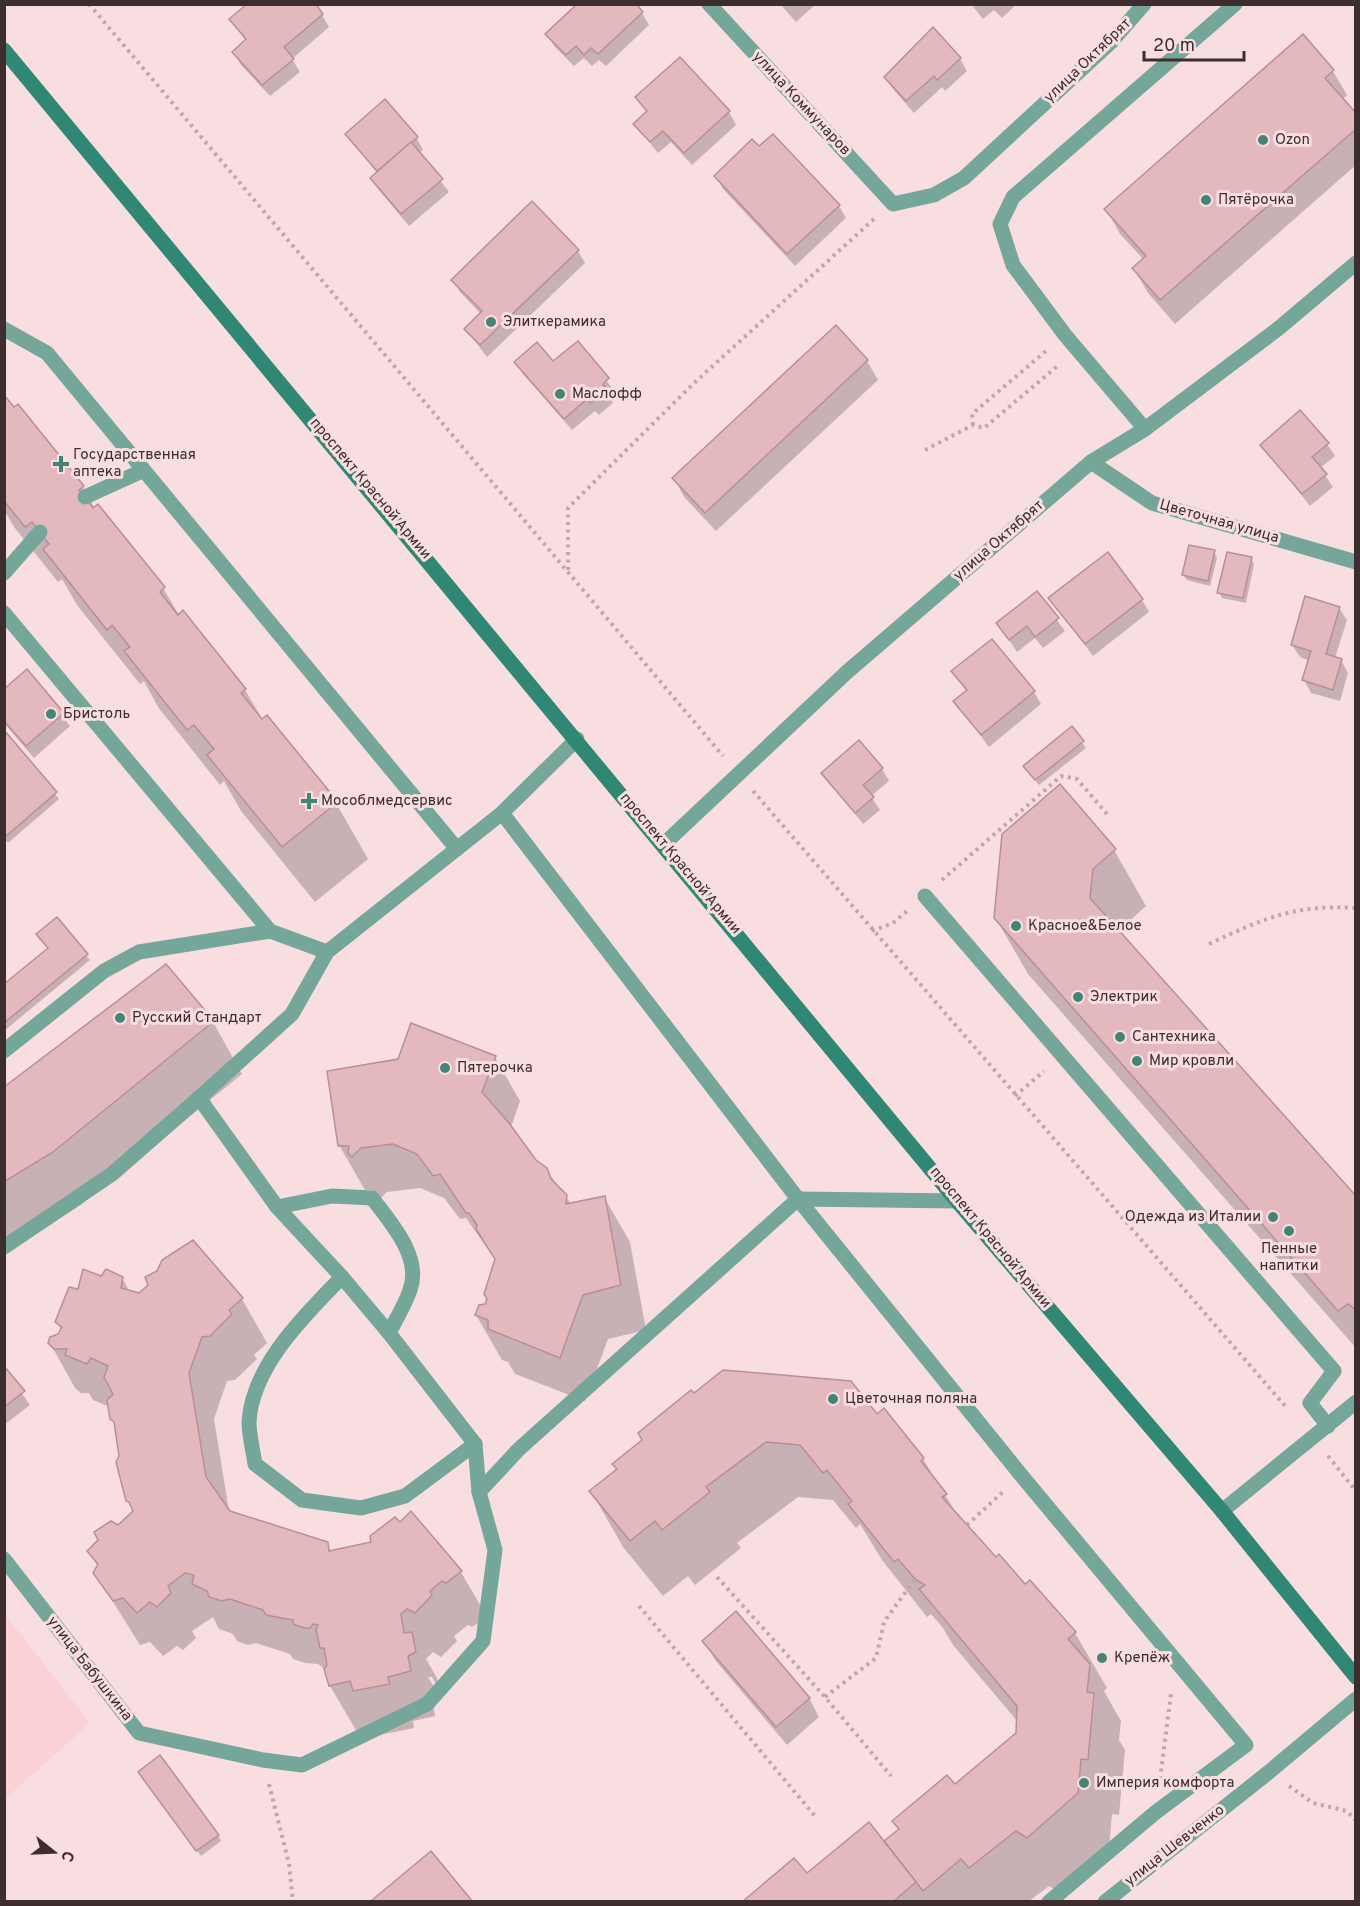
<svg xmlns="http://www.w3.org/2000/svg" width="1360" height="1906" font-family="Overpass,sans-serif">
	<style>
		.built { fill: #fbd1d5 }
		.shadow { fill: #0003 }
		.building { fill: #e3b9bd; stroke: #b88f93; stroke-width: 1.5 }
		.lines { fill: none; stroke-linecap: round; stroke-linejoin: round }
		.path { stroke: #bfa7a9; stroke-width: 4; stroke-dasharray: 3 4.5; stroke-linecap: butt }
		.service { stroke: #74a699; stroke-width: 15 }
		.minor { stroke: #74a699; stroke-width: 15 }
		.tertiary { stroke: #74a699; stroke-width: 15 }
		.secondary { stroke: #308774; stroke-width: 15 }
		.poi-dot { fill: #438575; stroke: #f9dee1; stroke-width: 2 }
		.labels { text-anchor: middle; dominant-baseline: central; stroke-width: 6; stroke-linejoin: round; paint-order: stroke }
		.street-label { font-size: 15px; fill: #3d2d2e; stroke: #f9dee1 }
		.poi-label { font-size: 15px; fill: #3d2d2e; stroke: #f9dee1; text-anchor: start }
	</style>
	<rect width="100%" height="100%" fill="#f9dee1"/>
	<!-- built -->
	<path class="built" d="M4 1613 90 1723 5 1799H4Z"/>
	<!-- shadow -->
	<g class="shadow">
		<path d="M780 4H816L796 22Z"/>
		<path d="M971 4H1017L1002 18 994 10 983 19Z"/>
		<path d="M642 13 649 25 606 66 599 60 592 66 584 58 574 66 554 46 547 34Z"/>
		<path d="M322 15 329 27 292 59 300 72 270 96 241 65 234 53 246 41 231 19Z"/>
		<path d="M679 59 729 112 736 125 692 165 671 142 658 153 635 124 647 113 637 98Z"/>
		<path d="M960 59 967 71 945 91 942 87 914 113 893 89 885 77Z"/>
		<path d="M1333 71 1347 95 1342 100 1356 115V165L1175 324 1148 293 1134 269 1144 260 1120 234 1106 209Z"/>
		<path d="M346 134 416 137 423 150 419 153 449 192 409 226 379 190 372 178 377 173Z"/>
		<path d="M759 148 839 206 846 218 795 266 723 189 716 176Z"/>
		<path d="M578 251 585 263 487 357 466 329 481 314 460 292 453 280Z"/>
		<path d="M836 327 867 361 878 380 716 531 684 497 674 478Z"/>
		<path d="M578 343 615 392 609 396 613 403 599 415 595 411 572 430 523 374 516 362 552 363Z"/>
		<path d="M4 393 13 409 17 406 83 487 95 509 163 588 179 615 245 690 263 720 336 803 368 859 315 902 241 811 224 781 220 785 158 707 144 681 140 684 77 605 62 579 58 582 14 527 4 510Z"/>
		<path d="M1327 444 1335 456 1320 468 1333 487 1310 506 1262 445Z"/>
		<path d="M1214 552 1217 558 1210 586 1187 580 1183 575Z"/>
		<path d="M1251 559 1254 564 1246 603 1222 598 1219 592Z"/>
		<path d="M1037 593 1065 631 1043 648 1035 638 1017 652 998 624Z"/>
		<path d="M1050 598 1142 600 1149 612 1093 656Z"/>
		<path d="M1339 608 1347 620 1335 658 1341 660 1348 673 1340 701 1311 693 1304 680 1310 661 1300 657 1292 645Z"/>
		<path d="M27 671 70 726 34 758 4 723V691Z"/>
		<path d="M953 672 1034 692 1041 704 989 747 955 701 967 692Z"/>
		<path d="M1072 729 1086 748 1039 785 1028 771Z"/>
		<path d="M4 732 59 799 8 843 4 838Z"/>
		<path d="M882 769 889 781 871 796 880 810 863 824 823 773Z"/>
		<path d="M1114 850 1146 906 1125 925 1123 937 1356 1198V1348L1028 974 995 917Z"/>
		<path d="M49 949 86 955 90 960 4 1031V986Z"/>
		<path d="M166 966 213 1022 242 1074 82 1204 41 1231 4 1243V1090Z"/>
		<path d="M495 1057 520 1101 511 1127 535 1161 546 1169 571 1204 604 1197 630 1242 646 1330 608 1339 585 1401 515 1374 508 1362 502 1360 476 1315 486 1306 496 1261 466 1218 460 1219 444 1198 420 1188 387 1192 379 1200 371 1190H365L339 1145Z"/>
		<path d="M101 1278H122L130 1292 140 1294 242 1299 267 1343 254 1355 257 1359 235 1380 227 1381 214 1419 229 1511 327 1544 331 1552 373 1543 411 1514 461 1572 487 1617 472 1627 468 1625 454 1636 457 1641 441 1657 433 1652 426 1659 437 1678 439 1689 432 1677H428L440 1697 433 1701 435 1716 413 1721 414 1728 380 1735 375 1726 356 1730 330 1686 326 1670 318 1664 305 1663 293 1659 290 1654 256 1643 248 1645 237 1641 233 1634 219 1629 213 1617 192 1631 196 1638 183 1650 177 1646 163 1656 150 1642 140 1645 95 1573 98 1567 89 1551 134 1512 127 1500 117 1428 111 1418 110 1407 93 1400 89 1393H81L75 1388 50 1343 59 1335 61 1330 57 1322 79 1291Z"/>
		<path d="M4 1368 30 1405 4 1425Z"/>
		<path d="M694 1396 877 1416 884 1410 923 1459 961 1521 995 1559 1075 1633 1107 1688 1104 1691 1121 1721 1119 1740 1125 1750 1119 1815 1112 1814 1109 1849 1060 1893 1049 1886 1028 1902H744L884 1843 899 1831 894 1821 954 1786 1017 1734 1018 1722 953 1645 943 1628 931 1614 927 1617 882 1560 860 1524 856 1528 833 1500 798 1497 737 1543 741 1548 695 1585 688 1576 663 1596 623 1547 591 1491 618 1470Z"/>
		<path d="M704 1641 809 1698 819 1717 787 1745 715 1660Z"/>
		<path d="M143 1778 218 1835 221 1841 201 1856Z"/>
	</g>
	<!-- building -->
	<g class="building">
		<path d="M247 4H316L323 14 284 47 294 59 262 85 232 52 246 39 229 19Z"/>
		<path d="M577 4H636L643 12 598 54 591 48 584 55 576 46 566 55 545 34Z"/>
		<path d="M933 27 961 58 937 80 934 76 906 101 884 77Z"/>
		<path d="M1303 34 1334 70 1325 78 1356 113V129L1160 300 1132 268 1146 256 1104 209Z"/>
		<path d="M680 57 730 111 684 153 663 131 650 142 633 124 647 111 635 97Z"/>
		<path d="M385 99 418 137 377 171 345 134Z"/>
		<path d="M773 134 840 205 787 254 714 176 752 139 759 146Z"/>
		<path d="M411 142 443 179 401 214 370 178Z"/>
		<path d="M532 201 579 250 480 345 464 329 482 311 451 280Z"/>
		<path d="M836 325 868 360 705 513 672 478Z"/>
		<path d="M578 341 609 378 603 384 607 390 591 403 587 399 564 419 514 362 537 342 553 361Z"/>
		<path d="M4 395 14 407 18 404 84 486 79 490 93 508 98 504 165 587 160 592 178 615 183 610 246 689 241 693 262 719 267 715 338 802 282 847 207 755 214 749 194 725 187 730 124 651 130 647 112 625 107 630 43 549 49 544 32 522 25 527 4 501Z"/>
		<path d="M1300 410 1329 443 1312 457 1327 474 1302 494 1260 445Z"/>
		<path d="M1189 545 1215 550 1208 581 1182 575Z"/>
		<path d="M1108 552 1143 599 1085 644 1048 598Z"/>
		<path d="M1227 552 1252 557 1243 598 1217 593Z"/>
		<path d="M1037 591 1059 618 1035 637 1027 626 1009 640 996 623Z"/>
		<path d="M1305 596 1340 607 1326 654 1342 659 1333 690 1302 680 1311 651 1291 645Z"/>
		<path d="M992 639 1035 691 981 735 953 701 967 690 951 671Z"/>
		<path d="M27 669 64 713 26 746 4 721V689Z"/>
		<path d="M1072 726 1084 741 1035 780 1023 766Z"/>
		<path d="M4 730 57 792 4 838Z"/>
		<path d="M859 740 883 768 863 785 874 797 855 813 821 773Z"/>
		<path d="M1060 784 1116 849 1093 869 1090 898 1356 1196V1310L1348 1304 1338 1311 994 918 1002 834Z"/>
		<path d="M57 917 88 954 4 1023V984L48 948 36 934Z"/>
		<path d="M166 964 214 1021 53 1152 4 1182V1087Z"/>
		<path d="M411 1023 496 1056 482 1092 509 1123 536 1160 547 1168 551 1179 567 1195 566 1204 605 1196 621 1285 583 1295 560 1358 488 1329V1320L475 1315 479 1305 485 1304 487 1299 484 1294 495 1259 476 1229 477 1225 469 1213H466L440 1174 433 1176 417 1154 393 1144 361 1148 352 1157 348 1153 349 1146H338L327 1071 398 1059Z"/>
		<path d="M193 1240 243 1298 229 1310 232 1314 210 1336 202 1337 189 1373 206 1477 230 1511 328 1542 329 1551 371 1542 370 1536 395 1517 400 1522 411 1511 462 1571 446 1583 442 1581 430 1591 432 1595 415 1613 407 1609 401 1614 404 1633 412 1632 416 1652 408 1656 411 1671 388 1677 390 1684 353 1691 350 1681 329 1686 324 1669 327 1665 324 1648H320L316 1630 318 1625 313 1624 310 1628H304L293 1624V1620L266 1615 263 1610 230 1599 222 1601 209 1597 207 1591 192 1584 194 1575 185 1573 168 1586 171 1593 157 1607 150 1602 137 1613 123 1598 113 1601 93 1573 98 1564 87 1551 98 1540 94 1532 111 1521 118 1525 133 1511 129 1502 126 1501 116 1462 119 1456 114 1422 110 1419 107 1400 113 1394 104 1377 108 1366 91 1358 87 1364 65 1355 67 1349H54L48 1343 50 1337 58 1334 62 1327 55 1322 69 1287 78 1289 83 1269 101 1276 106 1269 123 1277 121 1288 139 1293 148 1285 145 1277 157 1271 162 1260Z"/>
		<path d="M4 1366 25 1391 4 1407Z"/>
		<path d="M723 1370 851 1381 877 1414 884 1408 924 1458 921 1461 947 1494 942 1497 996 1557 999 1554 1025 1584 1030 1580 1076 1632 1068 1639 1090 1664 1087 1692 1094 1693 1088 1760 1081 1759 1078 1793 1027 1838 1016 1831 969 1868 961 1859 923 1891 884 1841 899 1829 892 1821 947 1775 955 1784 1016 1733 1017 1706 919 1589 925 1585 915 1579 898 1559 894 1562 848 1504 852 1501 827 1470 823 1473 800 1445 766 1442 706 1487 710 1492 662 1530 655 1521 630 1541 589 1491 617 1469 612 1464 642 1440 638 1433 691 1390 694 1393Z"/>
		<path d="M736 1611 810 1698 776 1727 702 1641Z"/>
		<path d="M160 1755 219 1835 196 1851 138 1772Z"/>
		<path d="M869 1822 916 1882 893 1902H742L794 1858 807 1873Z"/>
		<path d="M431 1851 473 1902H372L371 1901Z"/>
	</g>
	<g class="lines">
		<!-- path -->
		<g class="path">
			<path d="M89 4 723 756"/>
			<path d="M973 425 972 414 1046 351"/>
			<path d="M925 450 973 425 984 428 1060 364"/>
			<path d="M568 570V508L693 384 875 218"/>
			<path d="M753 791 1286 1407"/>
			<path d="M942 880 1061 776 1077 779 1107 814"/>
			<path d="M872 931 893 923 907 911"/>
			<path d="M1209 944C1262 919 1295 904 1356 908"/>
			<path d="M1015 1096 1044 1071"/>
			<path d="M1328 1456 1356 1491"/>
			<path d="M967 1525 1004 1491"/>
			<path d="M717 1577 825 1697 891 1776"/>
			<path d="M639 1606 815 1816"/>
			<path d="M825 1697 876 1658 884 1622 915 1579"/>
			<path d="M1160 1779 1171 1694"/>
			<path d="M269 1784 289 1864 293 1902"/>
			<path d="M1289 1786 1313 1803 1347 1811 1356 1821"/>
		</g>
		<!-- service -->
		<g class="service">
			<path d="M4 329 47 353 457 849"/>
			<path d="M1145 429 1065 335 1013 265 1000 224 1013 197 1235 4"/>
			<path d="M85 497 142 471"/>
			<path d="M4 573 40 532"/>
			<path d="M4 613 270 931"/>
			<path d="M925 896 1334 1371 1310 1403 1328 1426"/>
			<path d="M4 1051 104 971 139 952 270 931 327 952"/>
			<path d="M199 1098 277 1207 342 1277 389 1333 475 1444 479 1492 519 1449 798 1199 502 813"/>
			<path d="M798 1199 1021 1475 1246 1745 1156 1812 1049 1902"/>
			<path d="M798 1199 957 1201"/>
			<path d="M277 1207 332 1196 372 1198C391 1223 422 1257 410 1290 405 1305 396 1319 389 1333"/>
			<path d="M4 1247 112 1174 199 1098 292 1014 327 952 502 813 577 739"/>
			<path d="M342 1277C305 1315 252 1366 249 1422 249 1435 253 1450 255 1464L302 1500 361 1508 405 1496 475 1444"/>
			<path d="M4 1559 139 1733 263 1760 302 1765 427 1704 483 1641 495 1550 479 1492"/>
		</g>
		<!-- minor -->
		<g class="minor">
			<path d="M709 4 893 204 934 195 964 178 1111 42 1144 4"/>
			<path d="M1091 462 1152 503 1356 562"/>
			<path d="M664 844 847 672 1091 462 1145 429 1279 328 1356 263"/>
			<path d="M1222 1511 1356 1402"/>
		</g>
		<!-- tertiary -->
		<path class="tertiary" d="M1105 1902 1269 1772 1356 1699"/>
		<!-- secondary -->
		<path class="secondary" d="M4 50 957 1201 1222 1511 1356 1677"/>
	</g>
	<!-- markers -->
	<g class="poi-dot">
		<circle cx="1263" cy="140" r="6"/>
		<circle cx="1206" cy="200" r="6"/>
		<circle cx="491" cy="322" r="6"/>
		<circle cx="560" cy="394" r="6"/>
		<path d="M58 455h6v6h6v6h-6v6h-6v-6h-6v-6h6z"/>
		<circle cx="51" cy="714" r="6"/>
		<path d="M306 792h6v6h6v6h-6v6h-6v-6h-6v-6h6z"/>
		<circle cx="1016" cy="926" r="6"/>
		<circle cx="1078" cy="997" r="6"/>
		<circle cx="120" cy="1018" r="6"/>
		<circle cx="1120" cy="1037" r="6"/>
		<circle cx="1137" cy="1061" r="6"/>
		<circle cx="445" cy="1068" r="6"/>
		<circle cx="1273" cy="1217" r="6"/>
		<circle cx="1289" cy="1231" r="6"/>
		<circle cx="833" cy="1399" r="6"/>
		<circle cx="1102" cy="1658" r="6"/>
		<circle cx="1084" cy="1783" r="6"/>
	</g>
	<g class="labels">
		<!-- street labels -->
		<g class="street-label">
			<text transform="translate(1088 61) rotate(-44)">улица Октябрят</text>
			<text transform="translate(801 104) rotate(47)">улица Коммунаров</text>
			<text transform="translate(370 489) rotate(50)">проспект Красной Армии</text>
			<text transform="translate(1219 522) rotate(16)">Цветочная улица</text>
			<text transform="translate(999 541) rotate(-41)">улица Октябрят</text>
			<text transform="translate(680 864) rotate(50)">проспект Красной Армии</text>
			<text transform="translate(990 1238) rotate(50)">проспект Красной Армии</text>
			<text transform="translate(89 1669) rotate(52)">улица Бабушкина</text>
			<text transform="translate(1175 1846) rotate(-38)">улица Шевченко</text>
		</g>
		<!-- poi labels -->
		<g class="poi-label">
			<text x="1275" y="140">Ozon</text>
			<text x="1218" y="200">Пятёрочка</text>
			<text x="503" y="322">Элиткерамика</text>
			<text x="572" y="394">Маслофф</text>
			<text x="73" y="455">Государственная<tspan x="73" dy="17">аптека</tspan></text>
			<text x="63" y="714">Бристоль</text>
			<text x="321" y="801">Мособлмедсервис</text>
			<text x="1028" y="926">Красное&amp;Белое</text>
			<text x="1090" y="997">Электрик</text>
			<text x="132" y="1018">Русский Стандарт</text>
			<text x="1132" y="1037">Сантехника</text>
			<text x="1149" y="1061">Мир кровли</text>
			<text x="457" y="1068">Пятерочка</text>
			<text x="1261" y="1217" text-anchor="end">Одежда из Италии</text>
			<text x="1289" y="1249" text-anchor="middle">Пенные<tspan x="1289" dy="17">напитки</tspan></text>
			<text x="845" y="1399">Цветочная поляна</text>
			<text x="1114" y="1658">Крепёж</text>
			<text x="1096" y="1783">Империя комфорта</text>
		</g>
	</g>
	<!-- border -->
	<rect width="1360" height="1906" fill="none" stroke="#3d2d2e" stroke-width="12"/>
	<!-- north arrow -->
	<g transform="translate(54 1852) rotate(108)" stroke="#f9dee1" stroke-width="4.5" paint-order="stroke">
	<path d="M0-4.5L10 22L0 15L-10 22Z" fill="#3d2d2e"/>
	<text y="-9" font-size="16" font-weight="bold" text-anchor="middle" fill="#3d2d2e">С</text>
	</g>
	<!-- scale -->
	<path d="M1144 51v9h100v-9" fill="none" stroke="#3d2d2e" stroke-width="3"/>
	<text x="1153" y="51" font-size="18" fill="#3d2d2e" stroke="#f9dee1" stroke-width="4.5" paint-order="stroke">20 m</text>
</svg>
